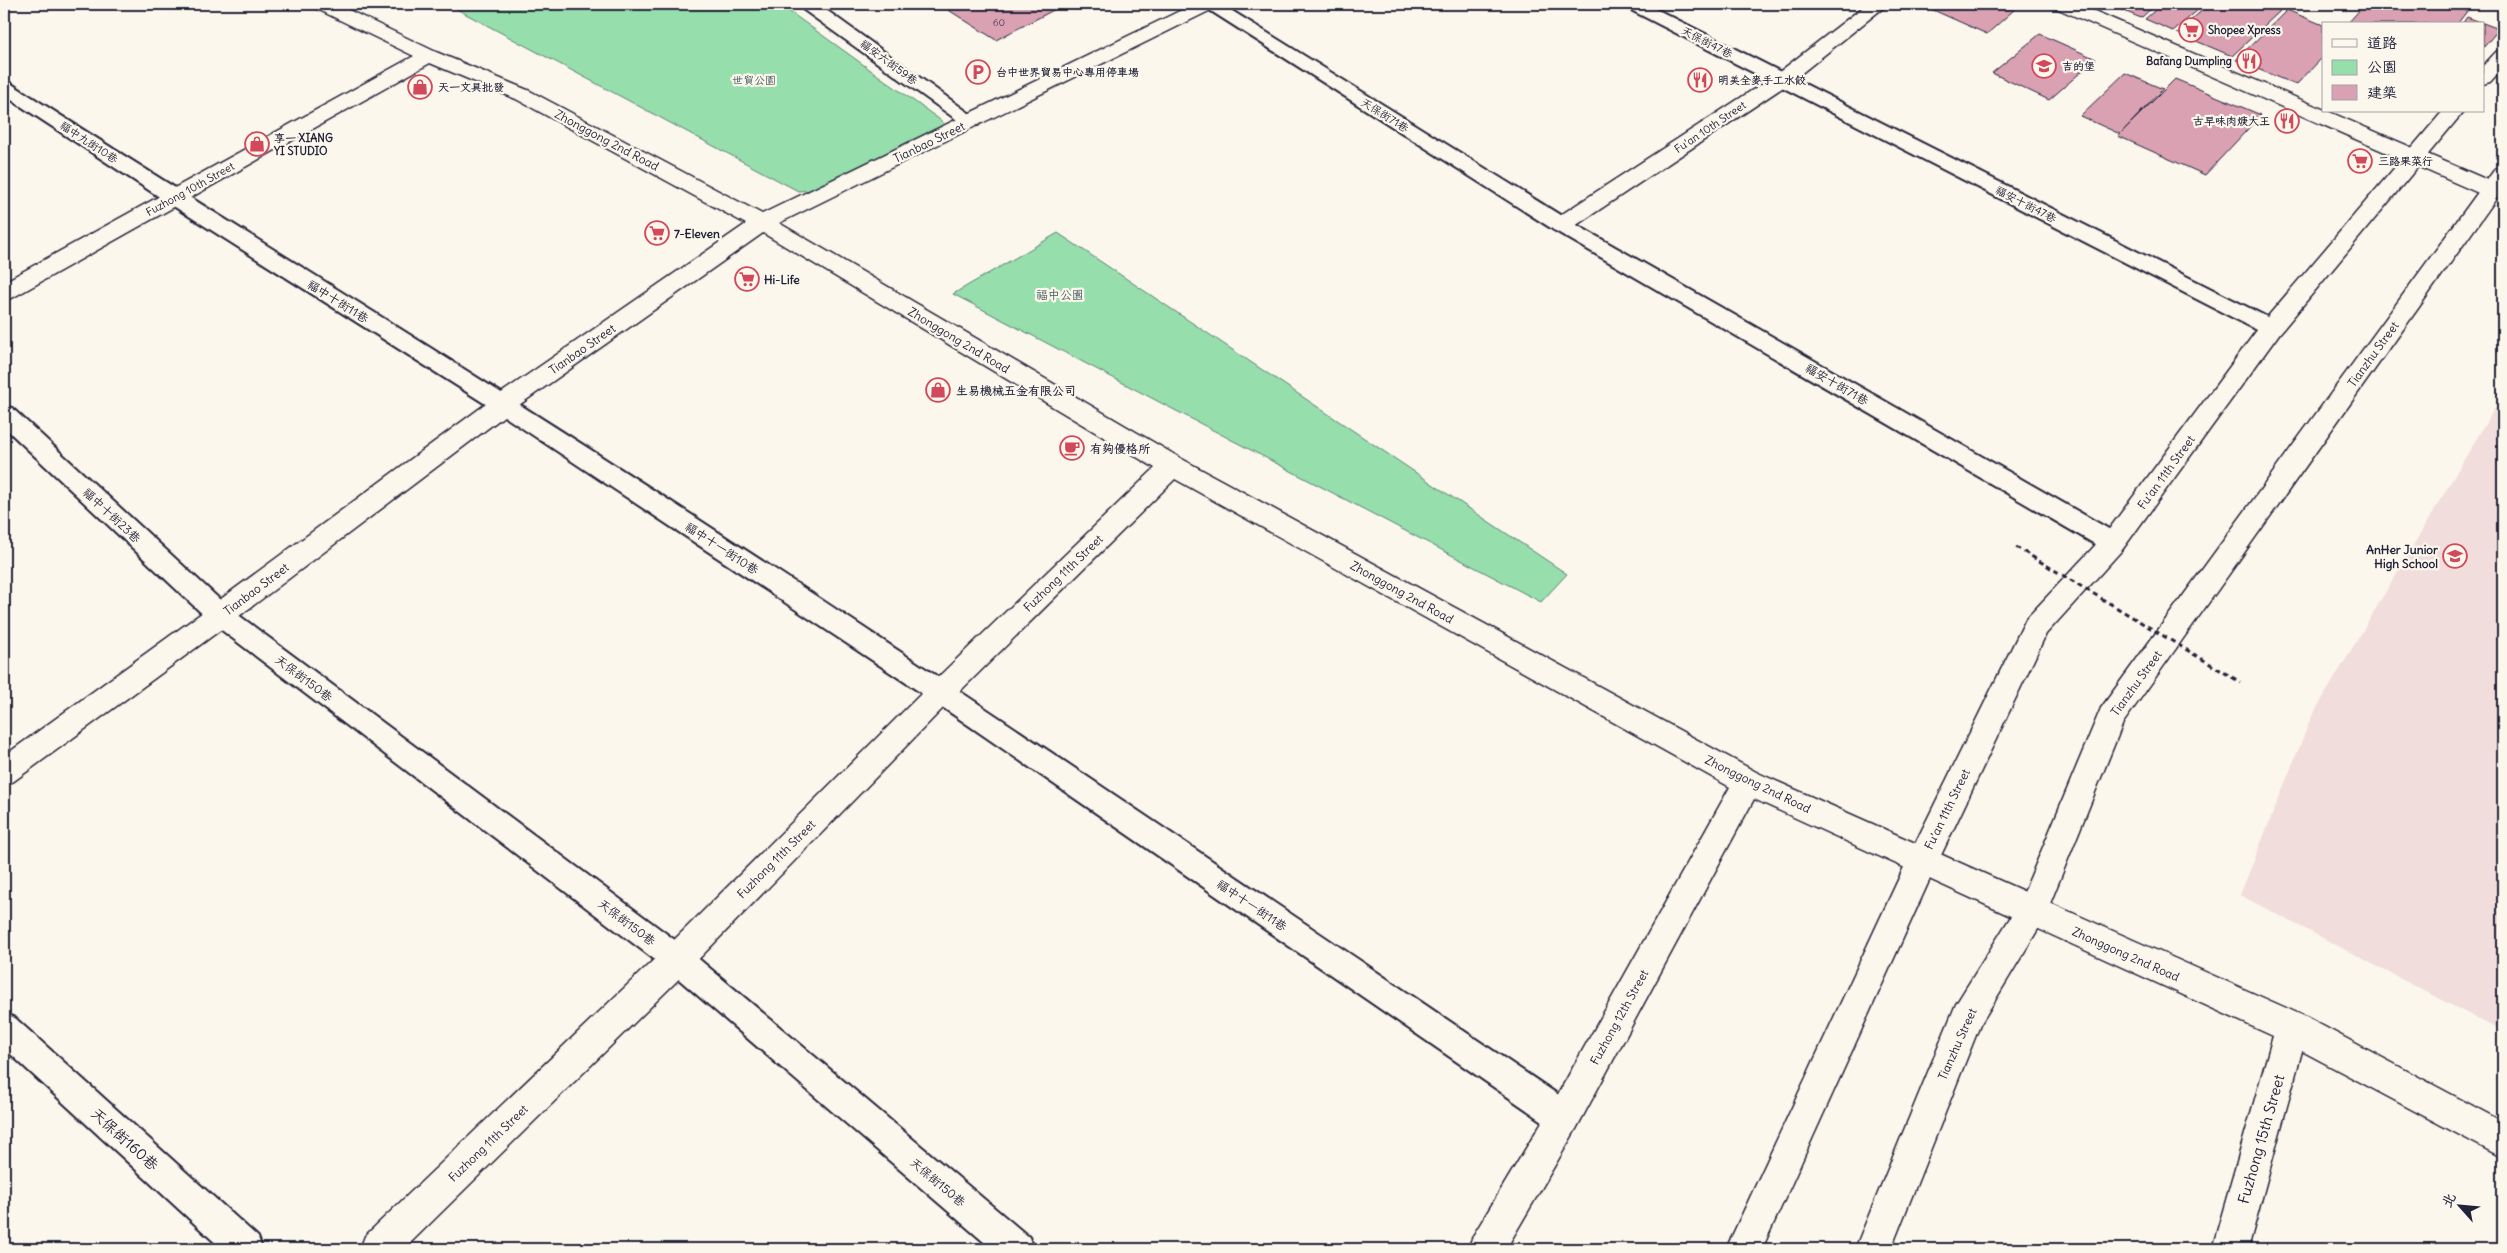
<svg xmlns="http://www.w3.org/2000/svg" width="2507" height="1253" font-family="Delius,'LXGW WenKai TC',sans-serif">
	<style>
		.built { fill: #f1dddb }
		.green { fill: #96deac; stroke: #5c8074 }
		.building { fill: #daa1b2; stroke: #22223b }
		.lines { fill: none; stroke-linecap: round; stroke-linejoin: round }
		.service-casing { stroke: #22223b; stroke-width: 4 }
		.minor-casing { stroke: #22223b; stroke-width: 3 }
		.tertiary-casing { stroke: #22223b; stroke-width: 3 }
		.service { fill: #fbf7ec; fill-rule: evenodd }
		.minor { fill: #fbf7ec; fill-rule: evenodd }
		.tertiary { fill: #fbf7ec; fill-rule: evenodd }
		.path-bridge { stroke: #22223b; stroke-width: 3; stroke-dasharray: 5 4; stroke-linecap: butt }
		.labels { text-anchor: middle; dominant-baseline: central; stroke-width: 4.5; stroke-linejoin: round; paint-order: stroke }
		.number-label { font-size: 10px; fill: #504259 }
		.far-poi-label { font-size: 11px; font-weight: bold; fill: #22223b; stroke: #fbf7ec; text-anchor: start }
		.far-street-label { font-size: 11px; fill: #22223b; stroke: #fbf7ec }
		.far-park-label { font-size: 11px; fill: #455a5d; stroke: #fbf7ec }
		.street-label { font-size: 12px; fill: #22223b; stroke: #fbf7ec }
		.poi-label { font-size: 12px; font-weight: bold; fill: #22223b; stroke: #fbf7ec; text-anchor: start }
		.park-label { font-size: 12px; fill: #455a5d; stroke: #fbf7ec }
		.near-street-label { font-size: 15px; fill: #22223b; stroke: #fbf7ec }
	</style>
	<rect width="100%" height="100%" fill="#fbf7ec"/>
	<filter id="ink" filterUnits="userSpaceOnUse"><feTurbulence type="fractalNoise" baseFrequency=".02" numOctaves="2"/><feDisplacementMap in="SourceGraphic" scale="10" xChannelSelector="R" yChannelSelector="G"/><feConvolveMatrix kernelMatrix="1 2 1 2 8 2 1 2 1" color-interpolation-filters="sRGB"/></filter>
	<g filter="url(#ink)">
		<!-- built -->
		<path class="built" d="M2503 394V1032L2240 895 2311 718Z"/>
		<!-- green -->
		<g class="green">
			<path d="M447 4H779L943 122 942 136 835 189 798 191Z"/>
			<path d="M1058 233 1567 574 1541 602 953 294Z"/>
		</g>
		<!-- building -->
		<g class="building">
			<path d="M939 4H1065L996 40Z"/>
			<path d="M1924 4H2005L2015 9 1987 34 1922 5Z"/>
			<path d="M2107 4H2156L2141 18Z"/>
			<path d="M2162 4H2205L2173 31 2145 19Z"/>
			<path d="M2209 4H2262L2280 11 2232 56 2177 33Z"/>
			<path d="M2365 4H2468L2472 5 2457 24H2347Z"/>
			<path d="M2287 10 2323 25V57L2296 85 2236 60Z"/>
			<path d="M2467 17 2499 29 2483 48V24H2462Z"/>
			<path d="M2040 34 2096 59 2049 100 1992 73Z"/>
			<path d="M2125 73 2163 89 2120 134 2080 116Z"/>
			<path d="M2175 79 2261 115 2205 175 2118 136Z"/>
		</g>
		<g class="lines">
			<!-- service casing -->
			<g class="service-casing">
				<g id="service">
					<path d="M799 4H818L980 121 978 125H964L801 8Z"/>
					<path d="M1200 4H1221L1568 220 2121 536 2125 543 2121 550 2113 552 2105 550 1554 230Z"/>
					<path d="M1624 4H1646L2279 323 2282 328 2279 333 2271 335 2263 333 1627 8Z"/>
					<path d="M4 82 10 83C176 190 345 293 511 399 871 627 1222 868 1575 1106L1580 1117 1575 1128 1564 1133 1553 1128 932 700 495 410 167 202 4 95Z"/>
					<path d="M4 406 12 408 229 608 687 949 1029 1237 1033 1249H992L667 969 211 622 4 427Z"/>
					<path d="M4 1013 15 1018 258 1237 262 1249H222L4 1048Z"/>
				</g>
			</g>
			<!-- minor casing -->
			<g class="minor-casing">
				<g id="minor">
					<path d="M313 4H336L436 52 530 91 762 214 1194 4H1217L1215 8 779 223 1182 459 1758 773 2304 1016 2503 1122V1158L2302 1051 2248 1249H2212L2273 1036 1754 799 1576 1129 1506 1249H1468L1473 1236 1552 1105 1730 787 1175 479 951 700 688 970 404 1249H360L365 1236 666 948 931 684 1155 468 763 233 512 410 230 623 14 781 4 785V756L210 607 494 398 746 224 516 99 430 63 12 298 4 300V282L414 56 315 8Z"/>
					<path d="M1867 4H1888L1788 84 1569 230 1561 232 1553 230 1550 225 1553 220 1774 76Z"/>
					<path d="M2054 4H2078L2499 185 2502 190 2499 195 2491 197 2483 195 2056 8Z"/>
				</g>
			</g>
			<!-- tertiary casing -->
			<g class="tertiary-casing">
				<g id="tertiary">
					<path d="M2503 50V68L2490 82 2483 84V66L2496 52Z"/>
					<path d="M2443 111H2464L2279 334 2122 550 2046 634 1934 870 1762 1249H1726L1912 850 2026 619 2104 536 2263 322Z"/>
					<path d="M2503 167V189L2123 723 2043 921 1980 1025 1891 1249H1855L1956 1004 2020 902 2101 708 2495 169Z"/>
				</g>
			</g>
			<!-- service -->
			<use href="#service" class="service"/>
			<!-- minor -->
			<use href="#minor" class="minor"/>
			<!-- tertiary -->
			<use href="#tertiary" class="tertiary"/>
			<!-- path-bridge -->
			<path class="path-bridge" d="M2016 547 2240 682"/>
		</g>
	</g>
	<!-- icons -->
	<defs>
		<g id="supermarket-ring" transform="scale(1.25)"><circle r="9.5" fill="#fbf7ec" stroke="#d1495b" stroke-width="1.5"/><path d="M-6-5.5h2.5l.6 2H6L4.5 2H-2.5L-4.4-4H-6ZM-1.5 3.2a1.3 1.3 0 1 0 .1 0ZM3 3.2a1.3 1.3 0 1 0 .1 0Z" fill="#d1495b"/></g>
		<g id="restaurant-ring" transform="scale(1.25)"><circle r="9.5" fill="#fbf7ec" stroke="#d1495b" stroke-width="1.5"/><path d="M-5-6h1v4h1v-4h1v4h1v-4h1v5L-1.5 .5V6h-2V.5L-5-1ZM5-6V6H3V1.5H1.5Q1.5-4 5-6Z" fill="#d1495b"/></g>
		<g id="school-ring" transform="scale(1.25)"><circle r="9.5" fill="#fbf7ec" stroke="#d1495b" stroke-width="1.5"/><path d="M0-5L7-2L0 1L-7-2ZM-4 1L0 2.5L4 1V4Q0 6-4 4Z" fill="#d1495b"/></g>
		<g id="parking-ring" transform="scale(1.25)"><circle r="9.5" fill="#fbf7ec" stroke="#d1495b" stroke-width="1.5"/><path d="M-3.5-5.5H1a3.5 3.5 0 0 1 0 7H-1V5.5H-3.5ZM-1-3.4V-.6H.8a1.4 1.4 0 0 0 0-2.8Z" fill="#d1495b"/></g>
		<g id="shop-ring" transform="scale(1.25)"><circle r="9.5" fill="#fbf7ec" stroke="#d1495b" stroke-width="1.5"/><path d="M-5-2.5h2.3a2.7 3.5 0 0 1 5.4 0H5L5.5 6h-11ZM-1.5-2.5h3a1.5 2.3 0 0 0-3 0Z" fill="#d1495b"/></g>
		<g id="cafe-ring" transform="scale(1.25)"><circle r="9.5" fill="#fbf7ec" stroke="#d1495b" stroke-width="1.5"/><path d="M-5.5-4.5H6V0H3Q3 3.5 0 3.5H-2.5Q-5.5 3.5-5.5 0ZM3-3.2v2h1.7v-2ZM-6 4.5H4V6H-6Z" fill="#d1495b"/></g>
	</defs>
	<g fill-rule="evenodd">
		<use href="#supermarket-ring" x="2191" y="30"/>
		<use href="#restaurant-ring" x="2249" y="61"/>
		<use href="#school-ring" x="2044" y="66"/>
		<use href="#parking-ring" x="978" y="72"/>
		<use href="#restaurant-ring" x="1700" y="80"/>
		<use href="#shop-ring" x="420" y="87"/>
		<use href="#restaurant-ring" x="2287" y="121"/>
		<use href="#shop-ring" x="257" y="144"/>
		<use href="#supermarket-ring" x="2360" y="161"/>
		<use href="#supermarket-ring" x="657" y="233"/>
		<use href="#supermarket-ring" x="747" y="279"/>
		<use href="#shop-ring" x="938" y="390"/>
		<use href="#cafe-ring" x="1072" y="448"/>
		<use href="#school-ring" x="2455" y="556"/>
	</g>
	<g class="labels">
		<!-- number labels -->
		<g class="number-label">
			<text x="999" y="22">60</text>
		</g>
		<!-- far-poi labels -->
		<g class="far-poi-label">
			<text x="2208" y="30">Shopee Xpress</text>
			<text x="2232" y="61" text-anchor="end">Bafang Dumpling</text>
			<text x="2062" y="66">吉的堡</text>
			<text x="996" y="72">台中世界貿易中心專用停車場</text>
			<text x="1718" y="80">明美全麥手工水餃</text>
			<text x="438" y="87">天一文具批發</text>
			<text x="2270" y="121" text-anchor="end">古早味肉焿大王</text>
			<text x="274" y="138">享一 XIANG<tspan x="274" dy="13">YI STUDIO</tspan></text>
			<text x="2378" y="161">三路果菜行</text>
		</g>
		<!-- far-street labels -->
		<g class="far-street-label">
			<text transform="translate(1707 42) rotate(27)">天保街47巷</text>
			<text transform="translate(889 62) rotate(36)">福安六街59巷</text>
			<text transform="translate(1385 115) rotate(32)">天保街71巷</text>
			<text transform="translate(1710 127) rotate(-34)">Fu’an 10th Street</text>
			<text transform="translate(89 142) rotate(33)">福中九街10巷</text>
			<text transform="translate(190 189) rotate(-29)">Fuzhong 10th Street</text>
			<text transform="translate(2026 204) rotate(27)">福安十街47巷</text>
		</g>
		<!-- far-park labels -->
		<g class="far-park-label">
			<text x="754" y="80">世貿公園</text>
		</g>
		<!-- street labels -->
		<g class="street-label">
			<text transform="translate(607 140) rotate(28)">Zhonggong 2nd Road</text>
			<text transform="translate(929 142) rotate(-26)">Tianbao Street</text>
			<text transform="translate(338 301) rotate(32)">福中十街11巷</text>
			<text transform="translate(959 340) rotate(31)">Zhonggong 2nd Road</text>
			<text transform="translate(582 349) rotate(-35)">Tianbao Street</text>
			<text transform="translate(2373 354) rotate(-54)">Tianzhu Street</text>
			<text transform="translate(1837 384) rotate(30)">福安十街71巷</text>
			<text transform="translate(2166 472) rotate(-54)">Fu’an 11th Street</text>
			<text transform="translate(112 515) rotate(43)">福中十街23巷</text>
			<text transform="translate(722 548) rotate(33)">福中十一街10巷</text>
			<text transform="translate(1063 573) rotate(-44)">Fuzhong 11th Street</text>
			<text transform="translate(256 589) rotate(-37)">Tianbao Street</text>
			<text transform="translate(1402 592) rotate(29)">Zhonggong 2nd Road</text>
			<text transform="translate(304 678) rotate(37)">天保街150巷</text>
			<text transform="translate(2136 683) rotate(-54)">Tianzhu Street</text>
			<text transform="translate(1758 784) rotate(26)">Zhonggong 2nd Road</text>
			<text transform="translate(1947 809) rotate(-64)">Fu’an 11th Street</text>
			<text transform="translate(776 859) rotate(-45)">Fuzhong 11th Street</text>
			<text transform="translate(1252 905) rotate(34)">福中十一街11巷</text>
			<text transform="translate(627 922) rotate(37)">天保街150巷</text>
			<text transform="translate(2126 954) rotate(24)">Zhonggong 2nd Road</text>
			<text transform="translate(1619 1017) rotate(-61)">Fuzhong 12th Street</text>
			<text transform="translate(1957 1044) rotate(-66)">Tianzhu Street</text>
			<text transform="translate(488 1143) rotate(-44)">Fuzhong 11th Street</text>
			<text transform="translate(938 1182) rotate(40)">天保街150巷</text>
		</g>
		<!-- poi labels -->
		<g class="poi-label">
			<text x="674" y="233">7-Eleven</text>
			<text x="764" y="279">Hi-Life</text>
			<text x="956" y="390">生易機械五金有限公司</text>
			<text x="1090" y="448">有夠優格所</text>
			<text x="2438" y="549" text-anchor="end">AnHer Junior<tspan x="2438" dy="14">High School</tspan></text>
		</g>
		<!-- park labels -->
		<g class="park-label">
			<text x="1060" y="294">福中公園</text>
		</g>
		<!-- near-street labels -->
		<g class="near-street-label">
			<text transform="translate(125 1139) rotate(42)">天保街160巷</text>
			<text transform="translate(2261 1139) rotate(-74)">Fuzhong 15th Street</text>
		</g>
	</g>
	<!-- margin -->
	<rect width="2507" height="1253" fill="none" stroke="#fbf7ec" stroke-width="20"/>
	<rect x="10" y="10" width="2487" height="1233" fill="none" stroke="#22223b" stroke-width="2" filter="url(#ink)"/>
	<!-- legend -->
	<rect x="2322" y="22" width="162" height="90" fill="#fbf7ec" stroke="#a4a2a5"/>
	<rect x="2332" y="39" width="25" height="8" fill="#fbf7ec" stroke="#a4a2a5"/>
	<text x="2367" y="48" font-size="15" fill="#22223b">道路</text>
	<rect x="2332" y="60" width="25" height="15" fill="#96deac" stroke="#a4a2a5"/>
	<text x="2367" y="72" font-size="15" fill="#22223b">公園</text>
	<rect x="2332" y="85" width="25" height="15" fill="#daa1b2" stroke="#a4a2a5"/>
	<text x="2367" y="98" font-size="15" fill="#22223b">建築</text>
	<!-- north arrow -->
	<g transform="translate(2460 1206) rotate(297)" stroke="#fbf7ec" stroke-width="4" paint-order="stroke">
	<path d="M0-4L9 19L0 12L-9 19Z" fill="#22223b"/>
	<text y="-8" font-size="14" font-weight="bold" text-anchor="middle" fill="#22223b">北</text>
	</g>
</svg>
